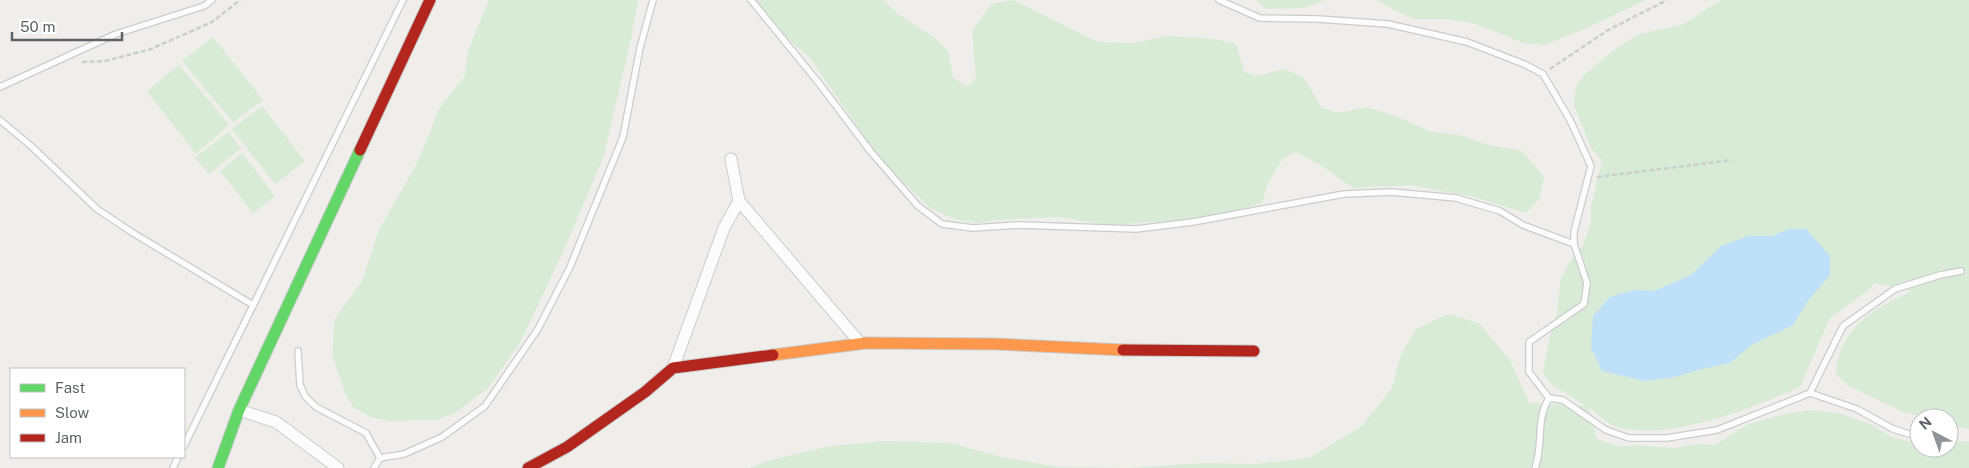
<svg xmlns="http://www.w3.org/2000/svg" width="1969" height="468" font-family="'Public Sans',sans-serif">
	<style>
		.green { fill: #d8ebd6 }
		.water { fill: #bfe0f9 }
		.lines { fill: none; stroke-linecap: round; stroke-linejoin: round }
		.lane-casing { stroke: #cbcccc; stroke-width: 8 }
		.street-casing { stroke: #cbcccc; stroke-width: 13 }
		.fast-casing { stroke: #cacacb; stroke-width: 13 }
		.slow-casing { stroke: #cacacb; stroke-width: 13 }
		.jam-casing { stroke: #cacacb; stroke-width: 13 }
		.path { stroke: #cacfcc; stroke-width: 2.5; stroke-dasharray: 5 2.5; stroke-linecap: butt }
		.lane { stroke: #fdfcfc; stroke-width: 5.5 }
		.street { stroke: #fdfcfc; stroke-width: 11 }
		.fast { stroke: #63d668; stroke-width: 11 }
		.slow { stroke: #ff974d; stroke-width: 11 }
		.jam { stroke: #b3261e; stroke-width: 11 }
	</style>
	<rect width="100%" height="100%" fill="#efeeea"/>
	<!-- green -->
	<g class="green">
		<path d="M489 0H638L631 39 604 155 567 243 520 343 488 388 455 413 436 420 389 421 370 417 354 408 345 393 332 354 335 319 362 281 379 230 414 169 429 135 438 110 465 76 468 51Z"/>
		<path d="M754 0H883L898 14 936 39 948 51 953 77 966 87 976 79 972 31 991 4 1014 0 1098 42 1134 43 1167 36 1214 39 1236 44 1244 72 1257 76 1284 69 1303 77 1322 108 1339 113 1366 107 1398 117 1432 132 1459 135 1488 145 1522 151 1544 177 1539 199 1526 213 1474 197 1410 185 1353 188 1322 166 1296 152 1283 158 1268 183 1262 203 1213 218 1107 225 1059 217 996 220 979 223 957 220 930 208 879 158 810 58 772 25Z"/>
		<path d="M1256 0H1325L1303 8 1266 9Z"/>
		<path d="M1377 0H1646L1582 30 1544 45 1524 43 1473 23 1444 19H1414L1394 10Z"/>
		<path d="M1721 0H1969V429L1949 426V418H1926L1901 411 1847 385 1836 374C1839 327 1874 309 1912 291L1874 283 1870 289 1830 318 1800 387C1748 409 1676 439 1620 428 1609 426 1597 413 1588 407L1597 439 1620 447 1633 445 1675 448 1700 444 1714 445 1749 424 1781 415 1811 410 1842 414 1872 425 1891 437 1919 444V448H1949V442L1962 441 1969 442V468H749L768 461 826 447 885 441 951 443 1001 457 1058 467 1129 468 1204 463 1255 464 1309 458 1362 426 1392 388 1401 355 1416 329 1448 314 1479 323 1511 362 1529 403 1586 406 1551 384 1543 373 1549 340 1557 313 1561 278 1571 260 1583 245 1591 223V207L1602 160 1591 148 1574 105 1576 87 1583 76 1615 49 1640 34 1684 24Z"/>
		<path d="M213 37 263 100 233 122 182 61Z"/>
		<path d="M179 65 229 125 196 154 147 91Z"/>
		<path d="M262 106 305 161 275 184 232 129Z"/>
		<path d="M228 132 241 148 209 174 195 158Z"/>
		<path d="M242 153 275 196 253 213 220 171Z"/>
	</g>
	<!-- water -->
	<path class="water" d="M1789 229H1806L1830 256V275L1807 302 1793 325 1751 345 1730 363 1697 370 1675 377 1645 381 1602 371 1591 348 1593 316 1610 297 1633 290 1654 291 1691 275 1721 246 1749 236H1772Z"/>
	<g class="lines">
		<!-- lane casing -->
		<g class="lane-casing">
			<g id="lane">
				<path d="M751 0 818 82 871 152 918 206 942 224 973 228 1019 225 1136 229 1193 222 1344 194 1392 192 1456 198 1500 211 1523 225 1574 244"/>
				<path d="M1219 0 1260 18 1318 19 1388 24 1467 42 1524 64 1543 74 1570 120 1591 166 1574 232V244L1587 283 1584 304 1529 342V372L1549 398"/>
				<path d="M0 87 116 34 204 6 212 0"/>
				<path d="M0 120 31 146 97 209 133 233 253 305"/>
				<path d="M298 351 300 385 305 396 316 407 366 433 380 458 404 454 442 437 485 406 538 329 570 267 623 137 640 48 653 0"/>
				<path d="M1810 393 1843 326 1895 289 1940 275 1961 271"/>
				<path d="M184 446 403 0"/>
				<path d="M173 468 178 457"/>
				<path d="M374 468 380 458"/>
				<path d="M1535 468C1544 444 1535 421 1549 398L1563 400 1606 430 1629 438H1667L1717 430 1810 393 1857 409 1893 429 1919 437"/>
			</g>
		</g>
		<!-- street casing -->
		<g class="street-casing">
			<g id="street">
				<path d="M731 159 739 201 860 343"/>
				<path d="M673 368 724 228 739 201"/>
				<path d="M239 410 276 422 338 468"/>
			</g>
		</g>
		<!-- fast casing -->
		<g class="fast-casing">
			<path id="fast" d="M218 468 239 410 360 150"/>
		</g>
		<!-- slow casing -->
		<g class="slow-casing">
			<path id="slow" d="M773 355 866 343 995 344 1123 350"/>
		</g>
		<!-- jam casing -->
		<g class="jam-casing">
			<g id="jam">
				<path d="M360 150 430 0"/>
				<path d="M1123 350 1254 351"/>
				<path d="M528 468 567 447 645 392 673 368 773 355"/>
			</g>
		</g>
		<!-- path -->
		<g class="path">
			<path d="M82 62 105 61 151 49 212 22 240 0"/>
			<path d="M1550 69 1608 30 1667 0"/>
			<path d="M1597 177 1732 160"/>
		</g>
		<!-- lane -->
		<use href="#lane" class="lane"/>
		<!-- street -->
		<use href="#street" class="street"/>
		<!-- fast -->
		<use href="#fast" class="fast"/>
		<!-- slow -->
		<use href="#slow" class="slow"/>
		<!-- jam -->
		<use href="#jam" class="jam"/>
	</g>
	<!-- legend -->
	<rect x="10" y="368" width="175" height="90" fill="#ffffff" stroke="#bfc1c3"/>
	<rect x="20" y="384" width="25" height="8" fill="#63d668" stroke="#bfc1c3"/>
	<text x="55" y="393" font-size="15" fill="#5f6368">Fast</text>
	<rect x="20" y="409" width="25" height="8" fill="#ff974d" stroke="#bfc1c3"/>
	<text x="55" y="418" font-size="15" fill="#5f6368">Slow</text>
	<rect x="20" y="434" width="25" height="8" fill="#b3261e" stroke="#bfc1c3"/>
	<text x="55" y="443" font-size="15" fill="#5f6368">Jam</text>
	<!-- north arrow -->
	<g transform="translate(1934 433) rotate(319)"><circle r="24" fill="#ffffff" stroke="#bfc1c3"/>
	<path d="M0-4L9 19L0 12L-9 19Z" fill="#919496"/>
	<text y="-8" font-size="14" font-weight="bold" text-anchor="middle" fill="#5f6368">N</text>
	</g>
	<!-- scale -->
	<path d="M12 32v8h110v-8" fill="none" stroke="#5f6368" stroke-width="2.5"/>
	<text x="20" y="32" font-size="15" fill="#5f6368" stroke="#ffffff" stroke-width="4" paint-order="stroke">50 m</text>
</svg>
